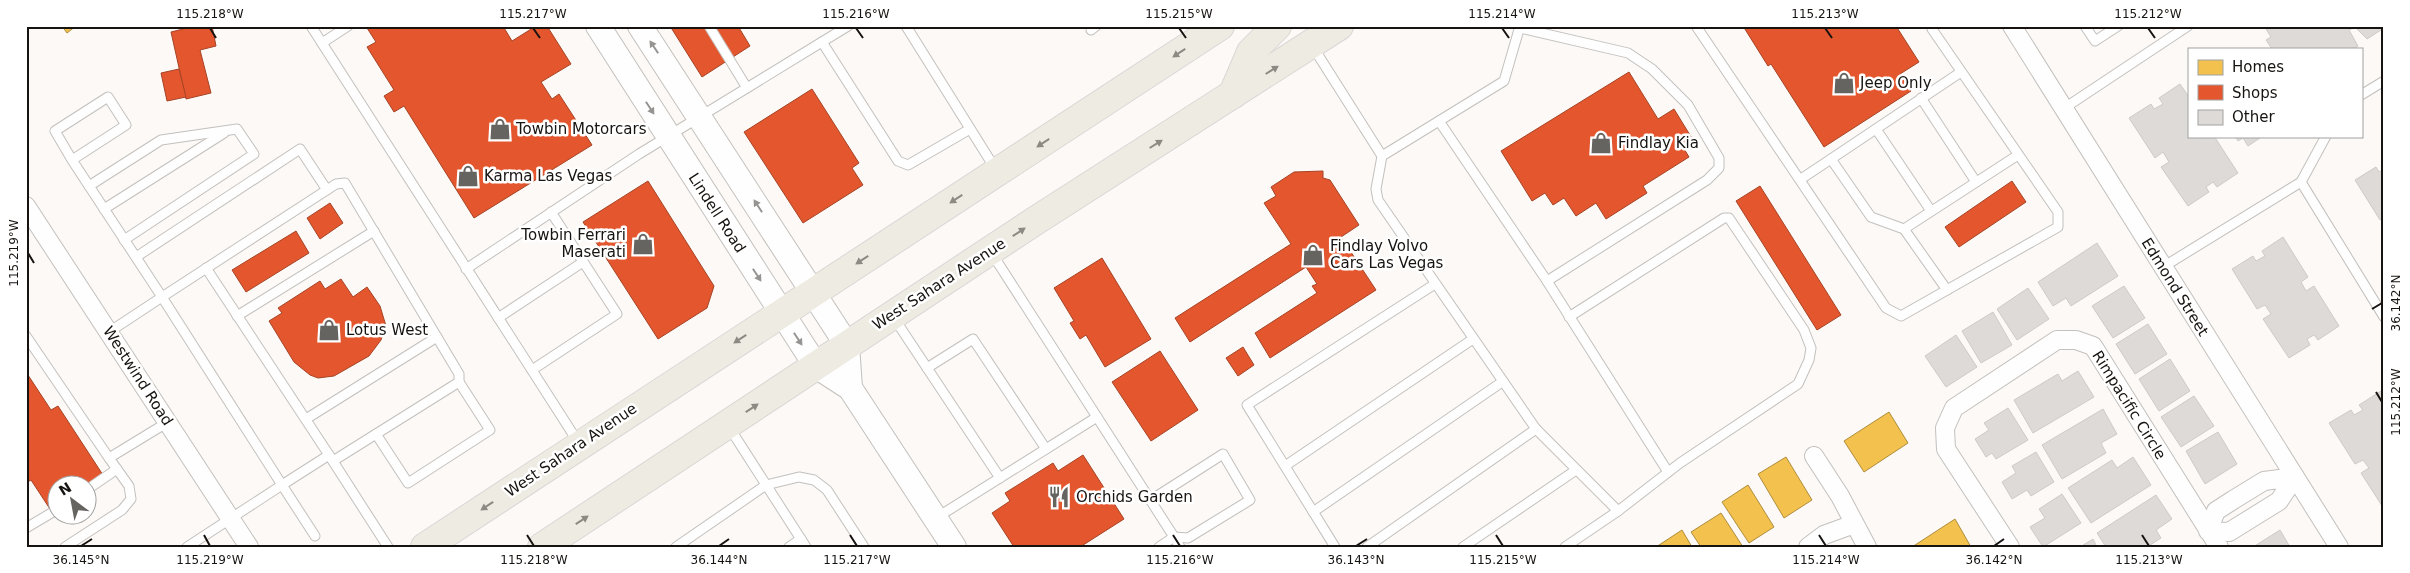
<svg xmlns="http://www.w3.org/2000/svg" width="2410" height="573" font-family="'DejaVu Sans',sans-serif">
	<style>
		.homes { fill: #f2c14e; stroke: #b08d3c }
		.shops { fill: #e4572e; stroke: #a64325 }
		.building { fill: #dedad8; stroke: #cdcac8 }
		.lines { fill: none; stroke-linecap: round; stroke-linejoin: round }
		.lane-casing { stroke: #c3c0bd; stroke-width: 11 }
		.street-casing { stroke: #c3c0bd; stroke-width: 20 }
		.secondary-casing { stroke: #c3c0bd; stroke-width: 26 }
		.primary-casing { stroke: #d9d7d6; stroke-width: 30 }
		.lane { stroke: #fffefe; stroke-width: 9 }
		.street { stroke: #fffefe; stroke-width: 18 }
		.secondary { stroke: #fffefe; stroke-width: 24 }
		.primary { stroke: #eeebe2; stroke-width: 28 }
		.oneway { fill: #969493 }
		.oneway2 { fill: #8d8a84 }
		.ticks { fill: none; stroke: #161311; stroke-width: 2 }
		.labels { text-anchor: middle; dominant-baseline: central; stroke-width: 5; stroke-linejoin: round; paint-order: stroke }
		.poi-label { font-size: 15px; fill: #161311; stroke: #fff; text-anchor: start }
		.street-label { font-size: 15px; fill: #161311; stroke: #fff }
		.neatline { fill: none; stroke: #161311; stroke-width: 2 }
		.ticks-label { font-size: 12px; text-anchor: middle; fill: #161311 }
	</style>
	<rect width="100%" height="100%" fill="#fcf9f6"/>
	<!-- homes -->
	<g class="homes">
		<path d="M62 26H76L67 33Z"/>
		<path d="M1889 412 1908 443 1864 472 1844 441Z"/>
		<path d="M1786 457 1812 500 1784 518 1758 474Z"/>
		<path d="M1748 485 1774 527 1749 543 1722 502Z"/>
		<path d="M1721 513 1743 547H1701L1691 532Z"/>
		<path d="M1955 519 1971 547H1912Z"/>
		<path d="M1682 530 1692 547H1656Z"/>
	</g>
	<!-- shops -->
	<g class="shops">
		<path d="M195 26H212L216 46 200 50 211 93 186 99 171 32Z"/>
		<path d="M369 26H503L512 41 536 26H547L571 64 541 82 552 99 559 94 592 145 474 218 404 106 394 112 384 96 394 90 367 47 376 42 367 28Z"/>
		<path d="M670 26H738L750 46 702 77Z"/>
		<path d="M1743 26H1896L1919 62 1900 74 1911 91 1824 147 1771 64 1768 66Z"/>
		<path d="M179 69 186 97 167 101 161 73Z"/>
		<path d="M1629 72 1658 119 1674 109 1693 140 1683 147 1689 157 1643 186 1647 193 1606 219 1596 203 1576 216 1564 198 1553 205 1545 193 1532 201 1501 151Z"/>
		<path d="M812 89 859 163 852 168 863 185 803 223 744 132Z"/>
		<path d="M1323 171V178L1330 180 1359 225 1341 237 1376 290 1270 358 1255 333 1317 293 1312 286 1317 284 1306 267 1190 342 1175 318 1291 244 1264 203 1276 196 1271 187 1294 172Z"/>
		<path d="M648 181 714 286 707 308 658 339 583 222Z"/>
		<path d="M2012 181 2026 202 1959 247 1945 227Z"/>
		<path d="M1760 186 1841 315 1817 330 1736 201Z"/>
		<path d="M330 203 343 223 320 239 307 218Z"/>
		<path d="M296 231 309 253 246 292 232 270Z"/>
		<path d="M1102 258 1151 339 1105 367 1086 335 1080 339 1070 323 1074 321 1054 288Z"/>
		<path d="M341 279 353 297 367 287 380 306 386 326 381 340 369 356 334 376 318 378 310 375 294 362 269 321 282 313 278 308 320 281 325 289Z"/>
		<path d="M1243 347 1254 365 1238 376 1226 358Z"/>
		<path d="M1160 351 1198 410 1151 441 1112 382Z"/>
		<path d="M26 372 51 410 58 406 103 475 87 486H58V505L50 509 31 480 26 483Z"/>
		<path d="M1083 455 1124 519 1080 547H1014L992 513 1010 501 1005 493 1053 463 1058 471Z"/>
	</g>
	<!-- building -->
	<g class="building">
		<path d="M2270 26H2384V28L2367 39 2355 27 2349 30 2358 46 2354 49H2272L2266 40 2271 37 2266 29Z"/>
		<path d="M2180 84 2189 97V136H2203L2204 138 2214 136 2238 173 2217 187 2213 182 2206 187 2209 192 2188 206 2161 167 2169 162 2163 152 2155 158 2129 118 2151 104 2154 109 2163 104 2159 98Z"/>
		<path d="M2235 136H2263L2248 146 2243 138 2238 141Z"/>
		<path d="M2376 167 2379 172 2384 169V218L2380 220 2355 180Z"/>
		<path d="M2283 237 2308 277 2301 282 2306 291 2314 286 2339 326 2318 340 2314 335 2307 339 2310 345 2289 358 2263 319 2271 314 2265 305 2257 309 2232 269 2253 256 2256 261 2265 256 2262 251Z"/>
		<path d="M2097 243 2118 276 2071 306 2066 298 2053 306 2038 282Z"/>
		<path d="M2124 286 2145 318 2113 338 2092 306Z"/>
		<path d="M2028 288 2049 319 2017 340 1997 309Z"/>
		<path d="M1993 312 2012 345 1981 363 1962 331Z"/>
		<path d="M2148 324 2167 354 2135 374 2116 344Z"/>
		<path d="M1956 335 1977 367 1946 387 1925 356Z"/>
		<path d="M2170 359 2190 391 2159 411 2139 379Z"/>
		<path d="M2078 371 2094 397 2033 433 2014 400 2058 374 2062 381Z"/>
		<path d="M2381 391 2384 396V509L2361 473 2369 468 2363 460 2355 464 2329 423 2351 410 2354 415 2363 410 2359 405Z"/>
		<path d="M2194 396 2214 426 2181 447 2161 417Z"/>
		<path d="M2008 408 2028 440 1996 459 1992 453 1986 457 1975 439 1989 430 1984 423Z"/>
		<path d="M2103 409 2117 434 2101 443 2106 453 2062 479 2042 445Z"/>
		<path d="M2218 432 2237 464 2205 484 2186 451Z"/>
		<path d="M2036 452 2054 482 2031 496 2027 490 2012 499 2002 482 2016 473 2012 466Z"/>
		<path d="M2133 457 2151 485 2091 523 2068 488 2112 460 2117 468Z"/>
		<path d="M2062 494 2081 523 2043 547 2030 527 2045 518 2039 509Z"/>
		<path d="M2156 495 2172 519 2156 530 2161 538 2147 547H2106L2097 533Z"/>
		<path d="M2280 530 2290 547H2253Z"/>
		<path d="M2093 539 2097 547H2080Z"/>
	</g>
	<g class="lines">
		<!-- lane casing -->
		<g class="lane-casing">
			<g id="lane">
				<path d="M311 26 578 442"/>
				<path d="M709 26 747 88"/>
				<path d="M906 26 996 170"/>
				<path d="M1696 26 1886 308 1901 316 2058 227V212L1932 29V26"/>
				<path d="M2085 26 2095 41 2118 26"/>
				<path d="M1520 28 1628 53 1652 69 1688 105 1719 158V168L1707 180 1547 281 1668 472"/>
				<path d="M1091 30 1096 26"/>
				<path d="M822 42 898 161 908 165 970 129"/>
				<path d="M322 43 348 26"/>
				<path d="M1313 47 1382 156 1376 189 1378 200 1536 429 1618 511 1680 463 1798 384 1809 360 1811 348 1804 330 1729 218H1724L1569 317"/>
				<path d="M2361 95 2384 81"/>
				<path d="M1921 98 1976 182"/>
				<path d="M2063 109 2188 26"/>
				<path d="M1439 121 1547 281"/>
				<path d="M1876 129 1931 211"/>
				<path d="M1382 156 1504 81 1520 26"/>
				<path d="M1831 159 1961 72"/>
				<path d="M72 160 126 125 108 97 55 131 72 160 162 297 336 184 345 183 459 374V382L333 461"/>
				<path d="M1801 179 1831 159 1871 217 1904 229"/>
				<path d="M2301 182 2384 317"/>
				<path d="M89 186 161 140 237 129 254 154 124 240"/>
				<path d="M104 209 224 133"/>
				<path d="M136 257 300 149 327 190"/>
				<path d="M2163 267 2301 182 2326 136"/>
				<path d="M206 268 329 455"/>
				<path d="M466 269 639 154 848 26"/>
				<path d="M1947 290 1904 229 2018 155"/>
				<path d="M237 316 374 231"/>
				<path d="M498 318 583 262"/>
				<path d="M894 318 1000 478"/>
				<path d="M109 332 162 297 282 485 187 547"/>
				<path d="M26 336 109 458"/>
				<path d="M927 368 973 339 1046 449"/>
				<path d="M532 370 617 314 551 212"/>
				<path d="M1097 417 1174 537 1159 547"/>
				<path d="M306 419 437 337"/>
				<path d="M729 427 806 547"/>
				<path d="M376 434 408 483 490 430 459 382"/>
				<path d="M1285 466 1473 339"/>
				<path d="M88 489 117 469"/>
				<path d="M1151 500 1223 454 1250 500 1188 538 1174 537"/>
				<path d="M1313 512 1502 382"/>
				<path d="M936 518 1097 417 991 252"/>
				<path d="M26 528 58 509"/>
				<path d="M315 536 282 485 329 455 388 547"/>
				<path d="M1174 537 1180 547"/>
				<path d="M65 547 122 510 131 499 129 486 109 458 168 422"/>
				<path d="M676 547 766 485 799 477 814 480 827 490 864 547"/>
				<path d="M789 547 801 539"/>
				<path d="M1335 547 1247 405 1435 284"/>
				<path d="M1367 547 1536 429"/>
				<path d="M1463 547 1576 470"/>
				<path d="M1565 547 1618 511"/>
			</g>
		</g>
		<!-- street casing -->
		<g class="street-casing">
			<g id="street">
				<path d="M2012 26 2339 547"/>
				<path d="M26 206 249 547"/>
				<path d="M1814 456 1840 496 1867 547"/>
				<path d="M2295 477 2279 501 2229 532 2208 531 2216 511 2233 500 2264 481Z"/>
				<path d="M1808 547 1824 535 1854 524"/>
				<path d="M2010 547 1946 449 1945 428 1954 408 2057 340H2076L2093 346 2219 547"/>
			</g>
		</g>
		<!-- secondary casing -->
		<g class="secondary-casing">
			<g id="secondary">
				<path d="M598 26 816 366 850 388 954 547"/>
				<path d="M640 26 847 345 850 388"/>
			</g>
		</g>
		<!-- primary casing -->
		<g class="primary-casing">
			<g id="primary">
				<path d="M1233 94 1251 52 1277 26"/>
				<path d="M425 547 1220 26"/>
				<path d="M542 547 1035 221 1339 26"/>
			</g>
		</g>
		<!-- lane -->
		<use href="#lane" class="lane"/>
		<!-- street -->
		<use href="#street" class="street"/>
		<!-- secondary -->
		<use href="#secondary" class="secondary"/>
		<!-- primary -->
		<use href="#primary" class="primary"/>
	</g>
	<!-- one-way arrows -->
	<defs><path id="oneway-solid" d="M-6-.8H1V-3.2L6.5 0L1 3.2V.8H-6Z" transform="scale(1.25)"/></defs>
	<g class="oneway">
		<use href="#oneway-solid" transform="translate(654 47) rotate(-124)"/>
		<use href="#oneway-solid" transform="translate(650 108) rotate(57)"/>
		<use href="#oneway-solid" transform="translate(758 206) rotate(-123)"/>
		<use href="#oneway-solid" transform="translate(757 275) rotate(57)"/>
		<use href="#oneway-solid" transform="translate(798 339) rotate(57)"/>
	</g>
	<g class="oneway2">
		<use href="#oneway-solid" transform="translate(1179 53) rotate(147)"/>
		<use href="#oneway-solid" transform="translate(1272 70) rotate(-32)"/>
		<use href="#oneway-solid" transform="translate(1043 143) rotate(147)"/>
		<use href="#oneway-solid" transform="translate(1156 144) rotate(-32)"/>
		<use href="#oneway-solid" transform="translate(956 199) rotate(147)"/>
		<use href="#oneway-solid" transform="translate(1019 232) rotate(-33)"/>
		<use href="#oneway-solid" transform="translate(862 260) rotate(147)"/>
		<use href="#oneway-solid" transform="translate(740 339) rotate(147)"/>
		<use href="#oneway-solid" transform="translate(752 408) rotate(-33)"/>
		<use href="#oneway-solid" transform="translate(487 506) rotate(146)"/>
		<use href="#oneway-solid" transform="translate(582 520) rotate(-33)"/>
	</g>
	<!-- ticks -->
	<path class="ticks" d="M210 28 216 38M533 28 540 38M856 28 863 38M1179 28 1186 38M1502 28 1509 38M1825 28 1832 38M2148 28 2155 38M28 253 34 263M2372 309 2382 303M2376 392 2382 402M204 535 210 546M527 535 534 546M850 535 857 546M1173 535 1180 546M1496 535 1503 546M1819 535 1826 546M2142 535 2149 546M81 546 92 539M719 546 729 539M1356 546 1367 539M1994 546 2004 539"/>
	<!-- icons -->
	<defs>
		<g id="shop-bare" transform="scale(1.725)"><path d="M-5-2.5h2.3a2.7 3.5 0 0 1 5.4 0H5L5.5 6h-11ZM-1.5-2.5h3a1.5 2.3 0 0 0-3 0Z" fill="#666461" stroke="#fff" stroke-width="2.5" paint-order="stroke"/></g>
		<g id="restaurant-bare" transform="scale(1.725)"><path d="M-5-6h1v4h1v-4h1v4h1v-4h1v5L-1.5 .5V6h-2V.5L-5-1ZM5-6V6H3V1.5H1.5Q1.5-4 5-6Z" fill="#666461" stroke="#fff" stroke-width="2.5" paint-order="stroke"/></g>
	</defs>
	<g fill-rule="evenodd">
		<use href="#shop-bare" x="1844" y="83"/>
		<use href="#shop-bare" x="500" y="129"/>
		<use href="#shop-bare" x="1601" y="143"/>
		<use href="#shop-bare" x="468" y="176"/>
		<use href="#shop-bare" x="643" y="244"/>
		<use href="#shop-bare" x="1313" y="255"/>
		<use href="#shop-bare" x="329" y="330"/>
		<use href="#restaurant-bare" x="1059" y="497"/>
	</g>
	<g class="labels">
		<!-- poi labels -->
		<g class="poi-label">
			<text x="1860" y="83">Jeep Only</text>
			<text x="516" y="129">Towbin Motorcars</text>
			<text x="1618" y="143">Findlay Kia</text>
			<text x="484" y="176">Karma Las Vegas</text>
			<text x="626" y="235" text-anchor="end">Towbin Ferrari<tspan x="626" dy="17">Maserati</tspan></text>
			<text x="1330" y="246">Findlay Volvo<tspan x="1330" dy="17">Cars Las Vegas</tspan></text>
			<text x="346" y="330">Lotus West</text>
			<text x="1076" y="497">Orchids Garden</text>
		</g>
		<!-- street labels -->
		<g class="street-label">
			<text transform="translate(717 213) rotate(57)">Lindell Road</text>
			<text transform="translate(939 284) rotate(-33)">West Sahara Avenue</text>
			<text transform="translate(2175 287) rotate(58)">Edmond Street</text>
			<text transform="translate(138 376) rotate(57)">Westwind Road</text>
			<text transform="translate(2129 405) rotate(58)">Rimpacific Circle</text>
			<text transform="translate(571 450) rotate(-34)">West Sahara Avenue</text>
		</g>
	</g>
	<!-- border -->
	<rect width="2410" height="573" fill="none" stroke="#ffffff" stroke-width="55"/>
	<!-- legend -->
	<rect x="2188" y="48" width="175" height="90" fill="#ffffff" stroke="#a2a1a0"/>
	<rect x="2198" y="60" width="25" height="15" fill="#f2c14e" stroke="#a2a1a0"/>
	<text x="2232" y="72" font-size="15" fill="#161311">Homes</text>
	<rect x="2198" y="85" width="25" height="15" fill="#e4572e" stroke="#a2a1a0"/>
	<text x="2232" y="98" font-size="15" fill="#161311">Shops</text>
	<rect x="2198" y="110" width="25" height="15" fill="#dedad8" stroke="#a2a1a0"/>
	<text x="2232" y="122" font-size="15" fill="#161311">Other</text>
	<!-- north arrow -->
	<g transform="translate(72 500) rotate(328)"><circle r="24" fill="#ffffff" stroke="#a2a1a0"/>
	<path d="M0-4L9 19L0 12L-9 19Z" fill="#666461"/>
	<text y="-8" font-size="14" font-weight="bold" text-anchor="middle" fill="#161311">N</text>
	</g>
	<rect x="28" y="28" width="2354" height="518" class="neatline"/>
	<g class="ticks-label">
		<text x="210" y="18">115.218°W</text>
		<text x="533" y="18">115.217°W</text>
		<text x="856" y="18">115.216°W</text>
		<text x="1179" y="18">115.215°W</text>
		<text x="1502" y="18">115.214°W</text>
		<text x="1825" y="18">115.213°W</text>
		<text x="2148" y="18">115.212°W</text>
		<text transform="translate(14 253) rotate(-90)" y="4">115.219°W</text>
		<text transform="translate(2396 303) rotate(-90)" y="4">36.142°N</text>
		<text transform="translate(2396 402) rotate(-90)" y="4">115.212°W</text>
		<text x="81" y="564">36.145°N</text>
		<text x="210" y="564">115.219°W</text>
		<text x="534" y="564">115.218°W</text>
		<text x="719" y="564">36.144°N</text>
		<text x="857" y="564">115.217°W</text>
		<text x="1180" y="564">115.216°W</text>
		<text x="1356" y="564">36.143°N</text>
		<text x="1503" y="564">115.215°W</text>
		<text x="1826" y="564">115.214°W</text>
		<text x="1994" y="564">36.142°N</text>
		<text x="2149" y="564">115.213°W</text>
	</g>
</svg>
